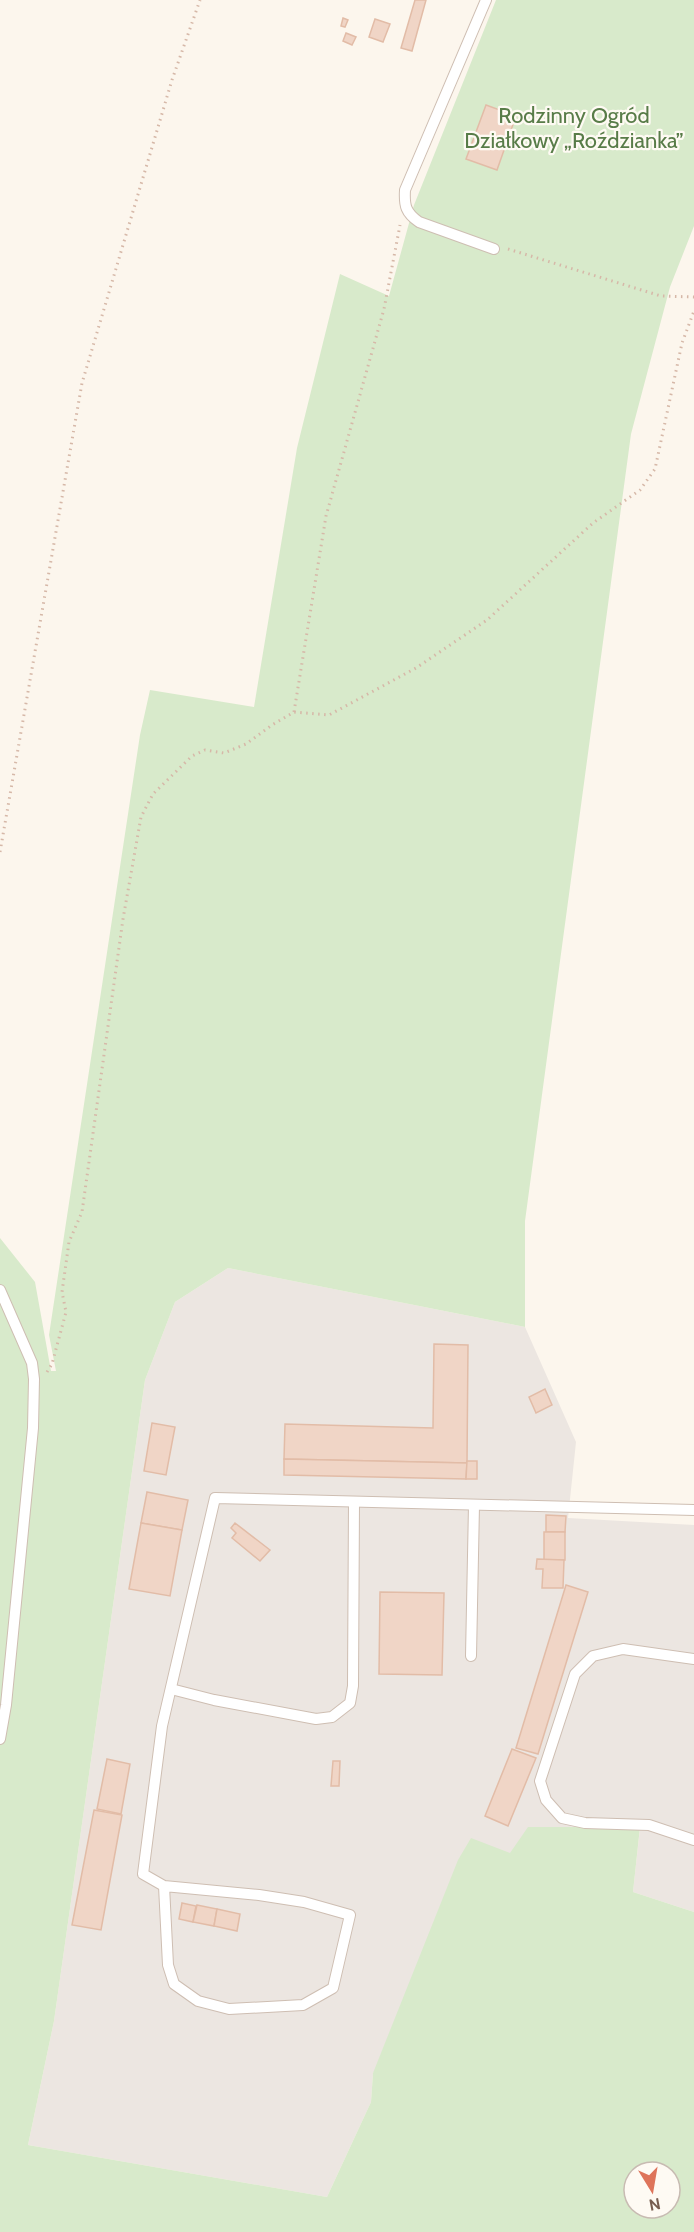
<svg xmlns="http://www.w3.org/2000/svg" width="694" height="2232" font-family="Cabin,sans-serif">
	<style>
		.industrial { fill: #ece6e1 }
		.green { fill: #d8eacb; fill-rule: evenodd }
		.building { fill: #f0d5c6; stroke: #e2bca7; stroke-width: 1.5 }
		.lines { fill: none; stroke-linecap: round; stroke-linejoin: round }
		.lane-casing { stroke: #cebeb2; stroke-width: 12 }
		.path { stroke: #d6b8a8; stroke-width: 3; stroke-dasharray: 1.5 4.5; stroke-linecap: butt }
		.lane { stroke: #fff; stroke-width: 10 }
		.labels { text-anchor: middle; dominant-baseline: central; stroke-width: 4.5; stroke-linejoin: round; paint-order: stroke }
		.park-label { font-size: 22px; fill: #587c48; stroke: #fefaf3 }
	</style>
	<rect width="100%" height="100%" fill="#fcf6ed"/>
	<!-- industrial -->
	<path class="industrial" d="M228 1268 525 1327 576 1442 568 1518 694 1525V1912L633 1892 640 1828 373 2073 371 2102 327 2197 28 2145 54 2021 145 1380 175 1302Z"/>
	<!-- green -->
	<path class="green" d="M496 0H694V226L670 287 631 434 525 1221V1327L228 1268 175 1302 145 1380 54 2021 28 2145 327 2197 371 2102 373 2073 458 1860 471 1838 510 1853 528 1827H640L633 1892 694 1912V2232H0V1238L35 1282 51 1371H56L49 1335 140 735 150 690 254 707 297 448 340 274 389 296 414 205ZM634 2172H670V2208H634Z"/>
	<!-- building -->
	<g class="building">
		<path d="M415 0H426L412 51 401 48Z"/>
		<path d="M343 18 348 20 345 27 341 26Z"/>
		<path d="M375 19 390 24 383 42 369 37Z"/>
		<path d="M346 33 356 37 352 45 343 41Z"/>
		<path d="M486 105 516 116 497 170 466 159Z"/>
		<path d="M434 1344 468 1345 467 1463 284 1459 285 1424 433 1428Z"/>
		<path d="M545 1389 552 1405 536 1413 529 1397Z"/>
		<path d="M152 1423 175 1427 166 1475 144 1471Z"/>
		<path d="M284 1459 467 1463 466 1479 284 1475Z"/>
		<path d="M467 1461H477V1479H466Z"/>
		<path d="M147 1492 188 1500 182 1530 141 1523Z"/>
		<path d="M546 1515 566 1516 565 1532H546Z"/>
		<path d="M141 1523 182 1530 170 1596 129 1589Z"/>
		<path d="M235 1523 270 1550 260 1561 232 1538 236 1533 231 1528Z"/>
		<rect x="544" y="1532" width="21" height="28"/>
		<path d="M537 1559 564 1560 563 1588H542L543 1569H536Z"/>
		<path d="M566 1585 588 1592 538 1754 516 1748Z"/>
		<path d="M380 1592 444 1593 442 1675 379 1674Z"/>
		<path d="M512 1749 536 1758 508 1826 485 1816Z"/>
		<path d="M107 1759 130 1764 121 1814 97 1809Z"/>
		<path d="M333 1761H340L339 1786H331Z"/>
		<path d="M94 1810 122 1815 101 1930 72 1925Z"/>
		<path d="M182 1903 196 1906 193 1922 179 1919Z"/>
		<path d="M197 1905 217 1909 214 1926 193 1922Z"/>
		<path d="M217 1909 240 1914 237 1931 214 1926Z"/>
	</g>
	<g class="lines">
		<!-- lane casing -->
		<g class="lane-casing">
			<g id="lane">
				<path d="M486 0 405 190C404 206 406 213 419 222L494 249"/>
				<path d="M0 1290 32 1363 34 1379 33 1428 6 1705 0 1739"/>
				<path d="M471 1656 474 1505"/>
				<path d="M694 1659 623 1649 593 1656 575 1674 540 1781 546 1800 562 1818 585 1823 649 1825 694 1840"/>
				<path d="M171 1689 214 1700 316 1719 332 1717 350 1703 353 1686 354 1502"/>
				<path d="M164 1886 168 1965 174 1984 198 2001 229 2009 303 2005 333 1988 350 1915 304 1902 259 1895 164 1886 143 1874 162 1726 215 1498 694 1510"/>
			</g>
		</g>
		<!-- path -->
		<g class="path">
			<path d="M508 249 661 296 694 297"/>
			<path d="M294 712 326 516 384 309 400 225"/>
			<path d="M0 852 82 383 172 80 200 0"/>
			<path d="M47 1372 52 1364 66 1312 62 1292 69 1242 82 1212 123 919 141 817 153 794 192 756 205 750 224 753 246 744 272 725 294 712 329 715 416 668 487 620 593 523 640 490 655 469 682 343 694 311"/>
		</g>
		<!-- lane -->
		<use href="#lane" class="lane"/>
	</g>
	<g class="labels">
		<!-- park labels -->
		<g class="park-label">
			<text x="574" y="115">Rodzinny Ogród<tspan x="574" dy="25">Działkowy „Roździanka”</tspan></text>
		</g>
	</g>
	<!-- north arrow -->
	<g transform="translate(652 2190) rotate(169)"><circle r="28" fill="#fefaf3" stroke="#c8bbb2" stroke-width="1.5"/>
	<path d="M0-4.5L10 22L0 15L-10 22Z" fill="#de745a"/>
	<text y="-9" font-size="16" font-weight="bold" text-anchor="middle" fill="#775d50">N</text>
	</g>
</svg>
